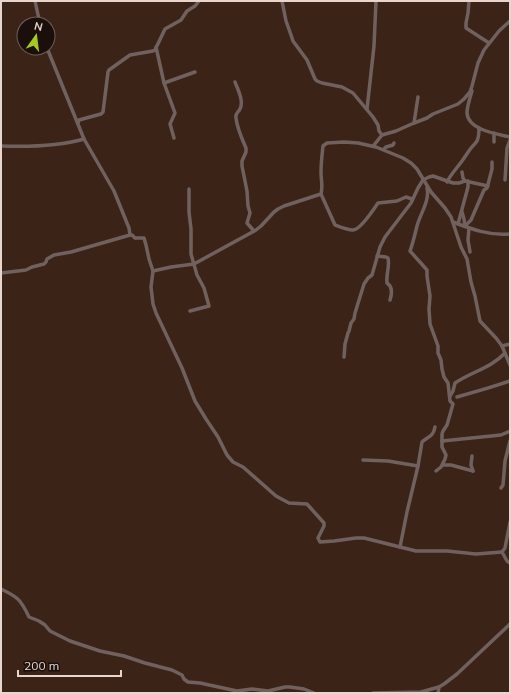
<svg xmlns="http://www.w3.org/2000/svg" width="511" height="694" font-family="Mulish,sans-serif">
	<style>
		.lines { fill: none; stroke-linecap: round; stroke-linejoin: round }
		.street { stroke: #70615f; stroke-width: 3.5 }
	</style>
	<rect width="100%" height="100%" fill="#3c2318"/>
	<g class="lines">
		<!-- street -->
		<g class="street">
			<path d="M35 1 40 24"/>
			<path d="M282 1 286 21 291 35 293 41 307 60 315 79 317 81 322 83 342 87 353 93 373 117 378 125 379 131 382 135 374 145 373 146"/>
			<path d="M469 1 468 13 466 23V28L489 43"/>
			<path d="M156 47 164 83 175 113 170 124 174 138"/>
			<path d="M47 48 84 139 114 191 129 228 130 235H132L135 238H144L146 245 149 259 153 271 151 287 153 304 156 313 182 368 195 401 206 419 218 437 227 455 233 462 243 467 276 496 289 503 307 504 324 523V526L318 538 320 542 334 541 356 538H364L416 551H447L476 554 502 552"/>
			<path d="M235 82C238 90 244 101 240 109 238 113 235 113 236 118 237 128 242 139 246 148V152L242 161V166L247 191 248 206 250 213 247 223 254 231"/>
			<path d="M164 83 195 72"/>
			<path d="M472 91C470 98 467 106 467 113 468 130 497 134 510 137"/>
			<path d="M367 109 374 46 376 1"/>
			<path d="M78 123 79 120 101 114 103 112 108 72 109 70 130 55 153 51 155 50 165 29 181 20 187 11 195 6 199 1"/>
			<path d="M414 123 418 97"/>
			<path d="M494 133V142"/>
			<path d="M382 135 396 131 414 123 427 118 433 114 458 104 464 99 470 92 472 86 478 63 484 50 499 31 510 21"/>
			<path d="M1 146C27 147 59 146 84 139"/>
			<path d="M384 149 386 147 393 145 394 143"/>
			<path d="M462 172 463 178 465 181"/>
			<path d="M505 180 507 148 510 140"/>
			<path d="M447 182C451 174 457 168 462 161 465 157 468 152 471 148 474 145 475 144 477 141 479 137 479 132 479 128"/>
			<path d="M427 188C430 201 420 214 417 226 415 234 413 243 410 251L427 270V276L430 296 429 309 430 324 438 346V353L441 360 442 369 444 377 448 383 450 401 453 404 447 425 443 431 442 434V447L446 455 445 459 441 467 436 471"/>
			<path d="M189 189V212L191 229V254L197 275 204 288 209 306 190 311"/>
			<path d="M321 194 335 225C340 227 347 230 353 230 360 230 374 209 378 203L397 201 406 197 412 199"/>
			<path d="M462 212 464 219 465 226"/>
			<path d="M453 222C471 229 490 236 510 234"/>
			<path d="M458 224 468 187V181"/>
			<path d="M465 226 471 220 484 190 487 188 492 169V162"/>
			<path d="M469 228 468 240 470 252"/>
			<path d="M377 256 386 257 388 258C390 266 386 274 387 283 393 287 392 294 390 300"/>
			<path d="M153 271 171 267 194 264 256 230 261 226 274 212 278 209 284 206 321 194C323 186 321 180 321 172 321 163 322 155 323 146L327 143 344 142 358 143 376 147 403 158 411 163 417 169 431 192 445 208 451 217 461 247 467 259 471 282 475 296 480 321 496 338 502 346 510 365"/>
			<path d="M1 273 26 270 32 267 44 264 46 262 47 259 54 255 71 252 130 235"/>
			<path d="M502 346 510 344"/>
			<path d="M344 357 345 344 348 333 349 331 351 323 354 319 355 313 364 284 368 278 372 275 380 247 385 237 411 203 418 188 423 180 429 177 433 176 453 183H459L465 181 488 186"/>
			<path d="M450 396 453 391 455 383C471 372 491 368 505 353"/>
			<path d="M457 397C475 392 493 387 510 381"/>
			<path d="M442 441 501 435 510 431"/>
			<path d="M472 456 471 465 473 471"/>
			<path d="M363 460 388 461 418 466 407 512 400 547"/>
			<path d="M443 465H451L473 471"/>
			<path d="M418 466 422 442C429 436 433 437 435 427"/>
			<path d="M501 488 503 485 505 461 510 441"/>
			<path d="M502 552 505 548 510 522"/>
			<path d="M502 552 507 561 510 563"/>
			<path d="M1 589C18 597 21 600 29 617L39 621 45 625 50 631 70 641 100 651 124 656 145 663 172 670 182 675 184 679 188 682 200 683 237 691 252 689 268 691 285 687H290L304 689 314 693"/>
			<path d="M373 693 421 692 439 687 444 684 457 674 510 624"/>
			<path d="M438 693 439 687"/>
		</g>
	</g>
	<!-- border -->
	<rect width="511" height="694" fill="none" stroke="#e7d5ce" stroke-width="4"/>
	<!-- north arrow -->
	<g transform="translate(36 36) rotate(14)"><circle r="19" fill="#1b0f0b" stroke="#6d5e59"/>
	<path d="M0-3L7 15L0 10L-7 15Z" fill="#a5c822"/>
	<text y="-6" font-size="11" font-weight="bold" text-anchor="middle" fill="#e7d5ce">N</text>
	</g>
	<!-- scale -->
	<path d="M18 670v6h103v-6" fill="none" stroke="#e7d5ce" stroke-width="2"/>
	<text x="24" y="670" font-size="12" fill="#e7d5ce" stroke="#1b0f0b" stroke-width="3" paint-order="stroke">200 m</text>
</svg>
